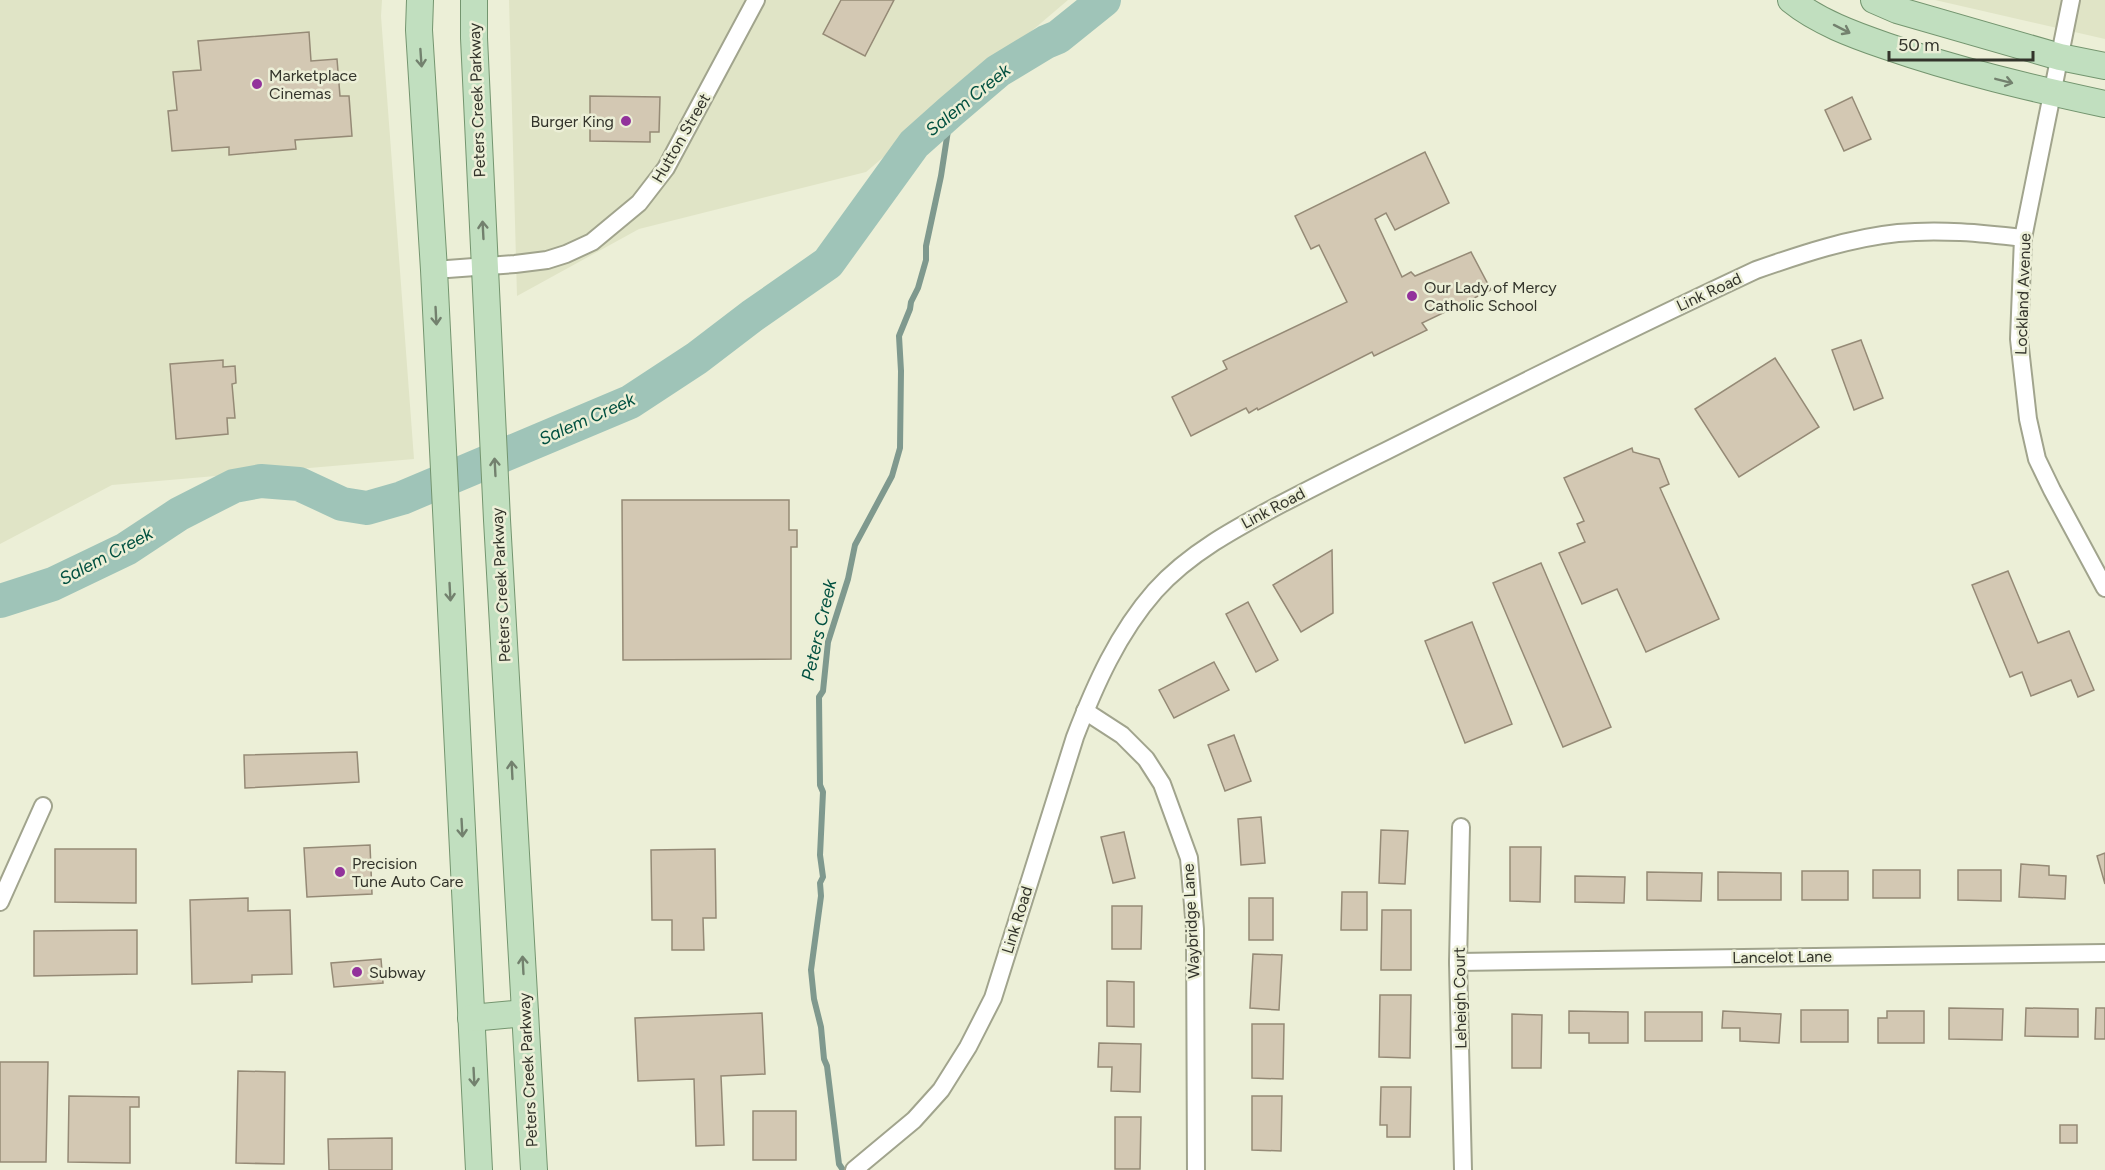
<svg xmlns="http://www.w3.org/2000/svg" width="2105" height="1170" font-family="Figtree,sans-serif">
	<style>
		.built { fill: #e0e4c6 }
		.lines { fill: none; stroke-linecap: round; stroke-linejoin: round }
		.stream { stroke: #7f998e; stroke-width: 6 }
		.river { stroke: #9fc4b8; stroke-width: 34 }
		.building { fill: #d3c8b3; stroke: #958a76; stroke-width: 1.5 }
		.street-casing { stroke: #a1a48d; stroke-width: 20 }
		.primary-casing { stroke: #74956f; stroke-width: 28 }
		.street { stroke: #fff; stroke-width: 16 }
		.primary { stroke: #c1dfbf; stroke-width: 26 }
		.oneway { stroke: #73816e }
		.poi-dot { fill: #92329b; stroke: #ecefd7; stroke-width: 2 }
		.labels { text-anchor: middle; dominant-baseline: central; stroke-width: 5; stroke-linejoin: round; paint-order: stroke }
		.poi-label { font-size: 16px; fill: #33342b; stroke: #ecefd7; text-anchor: start }
		.street-label { font-size: 16px; fill: #33342b; stroke: #ecefd7 }
		.water-label { font-size: 18px; font-style: italic; fill: #015040; stroke: #ecefd7 }
	</style>
	<rect width="100%" height="100%" fill="#ecefd7"/>
	<!-- built -->
	<g class="built">
		<path d="M0 0H382L381 16 414 459 112 485 0 544Z"/>
		<path d="M509 0H1068L866 172 639 229 517 296Z"/>
		<path d="M1935 0H2105V39Z"/>
	</g>
	<g class="lines">
		<!-- stream -->
		<path class="stream" d="M843 1170 839 1164 827 1066 824 1059 821 1027 814 999 811 970 821 896 820 883 823 877 820 855 823 792 820 785 819 697 823 691 828 642 848 579 855 545 892 476 900 448 901 371 899 336 910 309 911 302 918 288 926 260V246L941 176 951 111"/>
		<!-- river -->
		<path class="river" d="M0 601 53 584 126 549 179 514 234 486 261 481 299 484 342 504 367 508 402 498 630 402 697 358 752 316 828 263 914 144 951 111 998 71 1046 42 1058 37 1104 0"/>
	</g>
	<!-- building -->
	<g class="building">
		<path d="M841 0H894L865 56 823 34Z"/>
		<path d="M309 32 311 61 337 59 340 96H349L352 136 295 140 296 149 229 155V147L172 151 168 111 177 110 173 72 201 70 198 41Z"/>
		<path d="M590 96 660 97 659 132H650V142L590 141Z"/>
		<path d="M1852 97 1871 139 1844 151 1825 110Z"/>
		<path d="M1425 152 1449 203 1395 230 1386 213 1375 219 1402 277 1411 272 1415 276 1471 252 1491 290 1422 323 1427 330 1374 356 1372 352 1258 410 1257 408 1249 413 1246 408 1191 436 1172 397 1227 369 1223 361 1347 302 1319 245 1311 249 1295 216Z"/>
		<path d="M1861 340 1883 398 1854 410 1832 350Z"/>
		<path d="M1775 358 1819 427 1739 477 1695 409Z"/>
		<path d="M223 360V367L235 366 236 383 232 384 235 418H227L228 434 176 439 170 364Z"/>
		<path d="M1632 448 1633 452 1659 459 1669 484 1660 488 1719 619 1646 652 1617 589 1582 604 1559 553 1585 542 1577 524 1584 521 1564 478Z"/>
		<path d="M622 500H789V530H797V547H791V659L623 660Z"/>
		<path d="M1332 550 1333 613 1301 632 1273 585Z"/>
		<path d="M1541 563 1611 727 1563 747 1493 583Z"/>
		<path d="M2008 571 2038 643 2069 631 2094 690 2078 697 2071 680 2031 696 2022 672 2010 677 1972 585Z"/>
		<path d="M1248 602 1278 660 1256 672 1226 614Z"/>
		<path d="M1472 622 1512 724 1465 743 1425 641Z"/>
		<path d="M1214 662 1229 690 1174 718 1159 690Z"/>
		<path d="M1234 735 1251 781 1225 791 1208 745Z"/>
		<path d="M357 752 359 782 245 788 244 755Z"/>
		<path d="M1261 817 1265 863 1241 865 1238 819Z"/>
		<path d="M1381 830 1408 831 1405 884 1379 883Z"/>
		<path d="M1124 832 1135 878 1113 883 1101 837Z"/>
		<path d="M370 845 372 894 307 897 304 848Z"/>
		<path d="M1510 847H1541L1540 902 1510 901Z"/>
		<path d="M55 849H136V903L55 902Z"/>
		<path d="M715 849 716 918H703L704 950H672V920H652L651 850Z"/>
		<path d="M2105 853V884L2097 856Z"/>
		<path d="M2021 864 2049 866V875L2066 876 2065 899 2019 897Z"/>
		<rect x="1873" y="870" width="47" height="28"/>
		<path d="M1958 870H2001V901L1958 900Z"/>
		<rect x="1802" y="871" width="46" height="29"/>
		<path d="M1647 872 1702 873 1701 901 1647 900Z"/>
		<path d="M1718 872 1781 873V900H1718Z"/>
		<path d="M1575 876 1625 877 1624 903 1575 902Z"/>
		<path d="M1342 892H1367V930H1341Z"/>
		<path d="M248 898V911L290 910 292 974 252 975V982L192 984 190 900Z"/>
		<rect x="1249" y="898" width="24" height="42"/>
		<path d="M1112 906H1142L1141 949H1112Z"/>
		<path d="M1382 910H1411V970H1381Z"/>
		<path d="M137 930V974L34 976V931Z"/>
		<path d="M1253 954 1282 955 1279 1010 1250 1008Z"/>
		<path d="M381 959 383 983 334 987 331 963Z"/>
		<path d="M1107 981 1134 982V1027L1107 1026Z"/>
		<path d="M1380 995H1411L1410 1058 1379 1057Z"/>
		<path d="M1949 1008 2003 1009 2002 1040 1949 1039Z"/>
		<path d="M2026 1008 2078 1009V1037L2025 1036Z"/>
		<path d="M2096 1008H2105V1039H2095Z"/>
		<rect x="1801" y="1010" width="47" height="32"/>
		<path d="M1569 1011 1628 1012V1043H1589V1033H1569Z"/>
		<path d="M1723 1011 1781 1014 1779 1043 1740 1041V1028H1722Z"/>
		<path d="M1887 1011H1924V1043H1878V1018H1887Z"/>
		<rect x="1645" y="1012" width="57" height="29"/>
		<path d="M762 1013 765 1074 721 1076 724 1145 696 1146 694 1079 638 1081 635 1018Z"/>
		<path d="M1512 1014 1542 1015 1541 1068H1512Z"/>
		<path d="M1252 1024H1284L1283 1079 1252 1078Z"/>
		<path d="M1099 1043 1141 1044 1140 1092 1111 1091 1112 1067H1098Z"/>
		<path d="M0 1062H48L46 1162H0Z"/>
		<path d="M238 1071 285 1072 284 1164 236 1163Z"/>
		<path d="M1381 1087H1411L1410 1137H1387V1125H1380Z"/>
		<path d="M69 1096 139 1097V1107H130V1163L68 1162Z"/>
		<path d="M1252 1096H1282L1281 1151 1252 1150Z"/>
		<rect x="753" y="1111" width="43" height="49"/>
		<path d="M1115 1117H1141L1140 1169H1115Z"/>
		<rect x="2060" y="1125" width="17" height="18"/>
		<path d="M392 1138V1170H329L328 1139Z"/>
	</g>
	<g class="lines">
		<!-- street casing -->
		<g class="street-casing">
			<g id="street">
				<path d="M2071 0 2023 238 2019 339 2028 419 2037 459 2052 490 2105 588"/>
				<path d="M434 270 515 264 547 260 566 254 592 242 639 203 666 168 756 0"/>
				<path d="M1085 711 1122 735 1146 759 1162 784 1189 858 1195 929 1196 1170"/>
				<path d="M1461 827 1458 962 1463 1170"/>
				<path d="M0 902 43 806"/>
				<path d="M1458 962 2105 953"/>
				<path d="M854 1170 914 1120 941 1090 968 1047 993 998 1075 737C1095 685 1118 633 1155 591 1189 553 1236 528 1281 504 1316 486 1351 468 1386 451 1509 389 1632 328 1756 270 1802 254 1850 238 1898 233 1940 229 1981 233 2023 238"/>
			</g>
		</g>
		<!-- primary casing -->
		<g class="primary-casing">
			<g id="primary">
				<path d="M420 0 419 30 434 270 479 1170"/>
				<path d="M474 0V38L497 520 534 1170"/>
				<path d="M1791 0C1818 22 1854 35 1886 46 1958 71 2031 88 2105 104"/>
				<path d="M1874 0 1897 10 2060 57 2105 66"/>
				<path d="M471 1018 525 1013"/>
			</g>
		</g>
		<!-- street -->
		<use href="#street" class="street"/>
		<!-- primary -->
		<use href="#primary" class="primary"/>
	</g>
	<!-- one-way arrows -->
	<defs><path id="oneway-shaft" d="M-6 0H5M1.5-3L5.5 0L1.5 3" fill="none" stroke-width="1.6" stroke-linecap="round" stroke-linejoin="round" transform="scale(1.5)"/></defs>
	<g class="oneway">
		<use href="#oneway-shaft" transform="translate(1842 29) rotate(27)"/>
		<use href="#oneway-shaft" transform="translate(421 58) rotate(86)"/>
		<use href="#oneway-shaft" transform="translate(2004 81) rotate(14)"/>
		<use href="#oneway-shaft" transform="translate(483 230) rotate(-93)"/>
		<use href="#oneway-shaft" transform="translate(436 316) rotate(87)"/>
		<use href="#oneway-shaft" transform="translate(495 467) rotate(-93)"/>
		<use href="#oneway-shaft" transform="translate(450 592) rotate(87)"/>
		<use href="#oneway-shaft" transform="translate(512 770) rotate(-93)"/>
		<use href="#oneway-shaft" transform="translate(462 828) rotate(87)"/>
		<use href="#oneway-shaft" transform="translate(523 965) rotate(-93)"/>
		<use href="#oneway-shaft" transform="translate(474 1077) rotate(87)"/>
	</g>
	<!-- markers -->
	<g class="poi-dot">
		<circle cx="257" cy="84" r="6"/>
		<circle cx="626" cy="121" r="6"/>
		<circle cx="1412" cy="296" r="6"/>
		<circle cx="340" cy="872" r="6"/>
		<circle cx="357" cy="972" r="6"/>
	</g>
	<g class="labels">
		<!-- poi labels -->
		<g class="poi-label">
			<text x="269" y="75">Marketplace<tspan x="269" dy="18">Cinemas</tspan></text>
			<text x="614" y="121" text-anchor="end">Burger King</text>
			<text x="1424" y="287">Our Lady of Mercy<tspan x="1424" dy="18">Catholic School</tspan></text>
			<text x="352" y="863">Precision<tspan x="352" dy="18">Tune Auto Care</tspan></text>
			<text x="369" y="972">Subway</text>
		</g>
		<!-- street labels -->
		<g class="street-label">
			<text transform="translate(477 100) rotate(-92)">Peters Creek Parkway</text>
			<text transform="translate(681 138) rotate(-60)">Hutton Street</text>
			<text transform="translate(1709 292) rotate(-25)">Link Road</text>
			<text transform="translate(2023 294) rotate(-88)">Lockland Avenue</text>
			<text transform="translate(1273 508) rotate(-28)">Link Road</text>
			<text transform="translate(501 585) rotate(-93)">Peters Creek Parkway</text>
			<text transform="translate(1017 920) rotate(-73)">Link Road</text>
			<text transform="translate(1191 921) rotate(-93)">Waybridge Lane</text>
			<text transform="translate(1782 957) rotate(-1)">Lancelot Lane</text>
			<text transform="translate(1460 998) rotate(-91)">Leheigh Court</text>
			<text transform="translate(528 1070) rotate(-93)">Peters Creek Parkway</text>
		</g>
		<!-- water labels -->
		<g class="water-label">
			<text transform="translate(968 100) rotate(-39)">Salem Creek</text>
			<text transform="translate(587 419) rotate(-24)">Salem Creek</text>
			<text transform="translate(106 556) rotate(-28)">Salem Creek</text>
			<text transform="translate(819 630) rotate(-77)">Peters Creek</text>
		</g>
	</g>
	<!-- scale -->
	<path d="M1889 51v9h144v-9" fill="none" stroke="#33342b" stroke-width="3"/>
	<text x="1898" y="51" font-size="18" fill="#33342b" stroke="#ecefd7" stroke-width="4.5" paint-order="stroke">50 m</text>
</svg>
